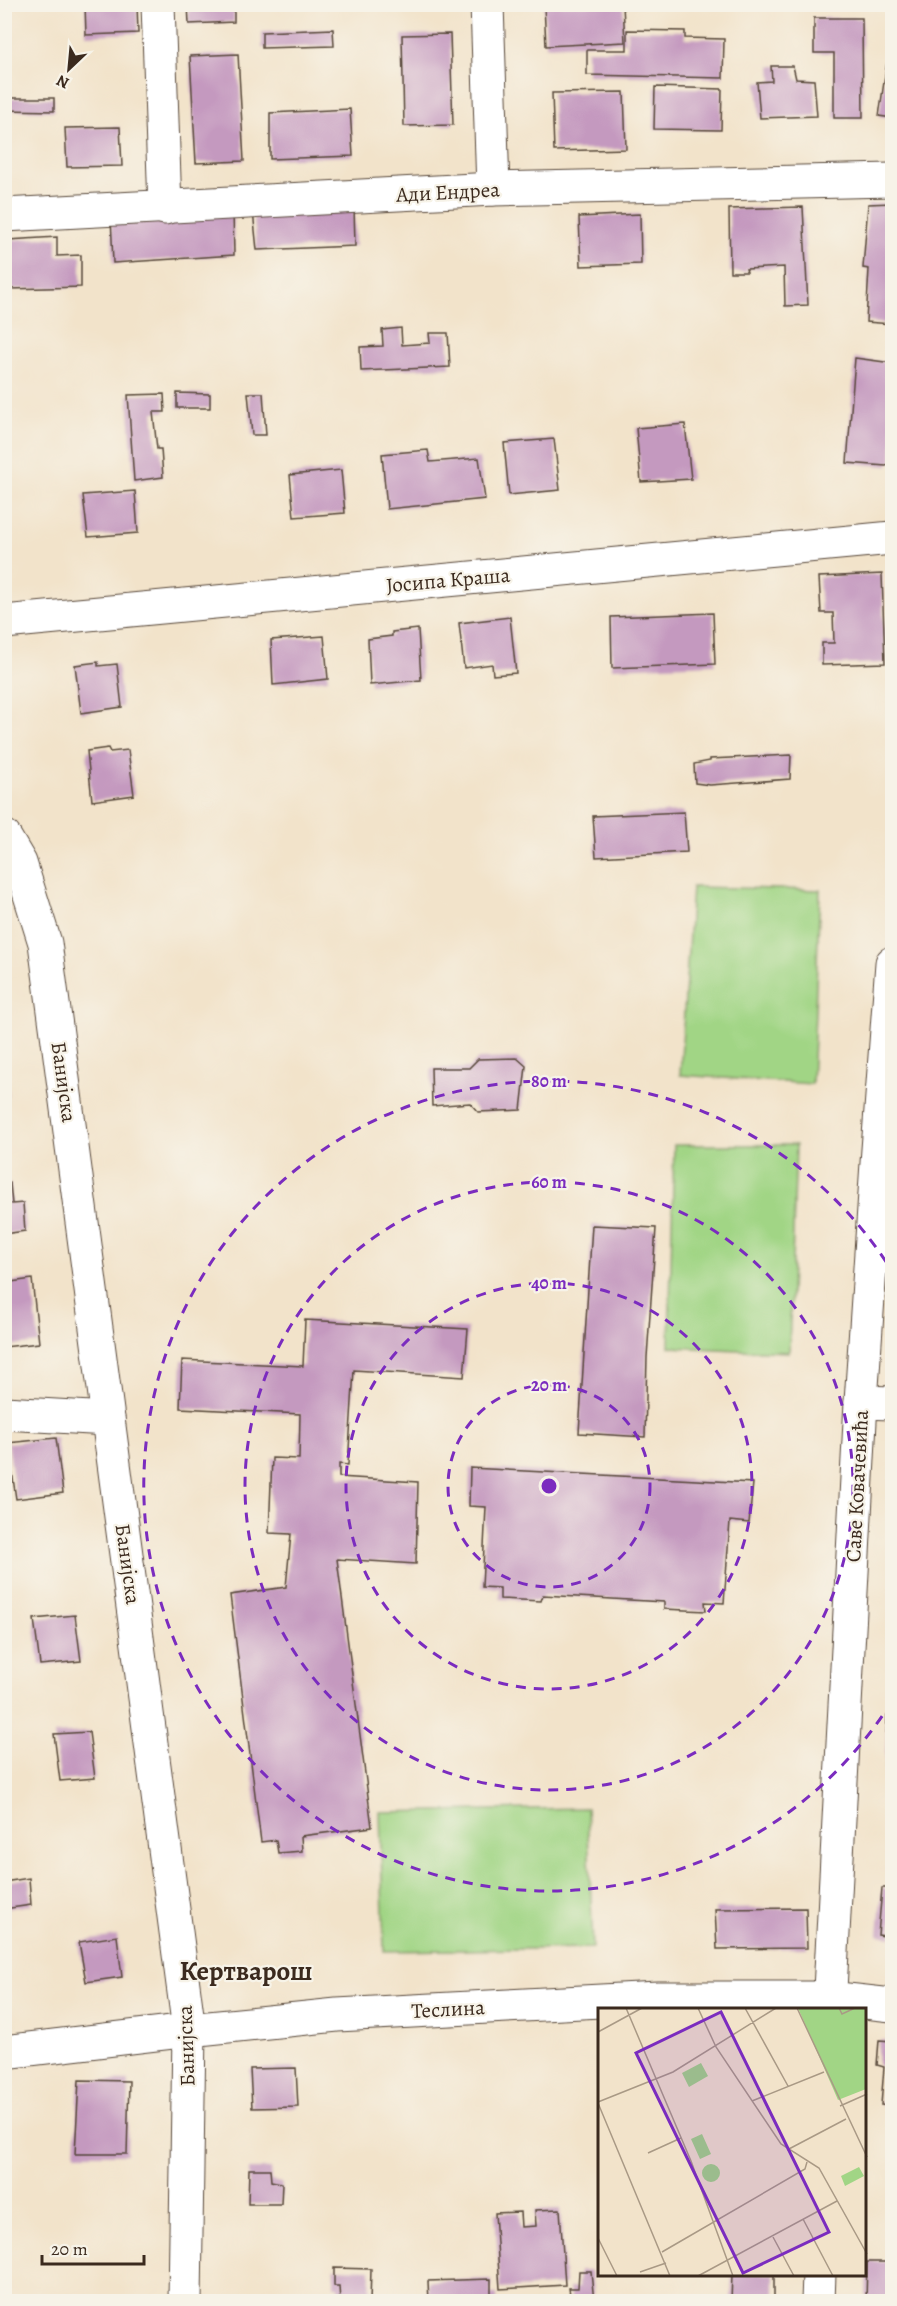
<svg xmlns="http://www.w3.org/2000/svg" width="897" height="2306" font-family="Alegreya,serif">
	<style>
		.green { fill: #a1d585; stroke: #6e8052; stroke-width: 1.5 }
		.building { fill: #c499bf }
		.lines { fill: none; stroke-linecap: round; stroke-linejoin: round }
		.minor-casing { stroke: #564638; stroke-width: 35 }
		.minor { stroke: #fff; stroke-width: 33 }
		.ring { fill: none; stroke: #7b2cbf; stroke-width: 3; stroke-dasharray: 10 8 }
		.labels { text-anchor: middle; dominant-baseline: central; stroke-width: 4.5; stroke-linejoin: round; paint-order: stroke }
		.street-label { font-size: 21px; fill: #3b2a1e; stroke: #f7f3e8 }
		.district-label { font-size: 27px; font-weight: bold; fill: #3b2a1e; stroke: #f7f3e8 }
		.inset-road { fill: none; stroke: #a99985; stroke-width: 1.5 }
		.view { fill: #7b2cbf; fill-opacity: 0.15; stroke: #7b2cbf; stroke-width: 3 }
		.inset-edge { fill: none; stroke: #3b2a1e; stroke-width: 3 }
		.centre { fill: #7b2cbf; stroke: #f7f3e8; stroke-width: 3 }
		.ring-label { font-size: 18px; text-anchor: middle; font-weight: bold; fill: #7b2cbf; stroke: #f7f3e8; stroke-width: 4.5; stroke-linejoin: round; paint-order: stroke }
	</style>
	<rect width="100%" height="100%" fill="#f7f3e8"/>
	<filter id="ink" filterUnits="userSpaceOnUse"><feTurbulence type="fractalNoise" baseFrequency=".0167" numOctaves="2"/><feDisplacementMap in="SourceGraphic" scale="12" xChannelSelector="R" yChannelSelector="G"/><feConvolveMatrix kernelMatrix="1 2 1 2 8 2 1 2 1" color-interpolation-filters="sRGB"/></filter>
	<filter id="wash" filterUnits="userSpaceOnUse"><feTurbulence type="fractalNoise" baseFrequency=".008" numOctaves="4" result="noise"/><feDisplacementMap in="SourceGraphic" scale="24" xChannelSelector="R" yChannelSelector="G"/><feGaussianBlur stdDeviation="1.35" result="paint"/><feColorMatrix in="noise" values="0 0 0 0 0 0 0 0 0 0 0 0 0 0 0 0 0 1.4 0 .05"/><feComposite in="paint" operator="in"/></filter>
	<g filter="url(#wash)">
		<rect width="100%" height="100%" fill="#f2e3ca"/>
		<!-- green -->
		<g class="green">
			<path d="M692 887 820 890 812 1084 680 1075Z"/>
			<path d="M674 1145H796L789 1352 669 1347Z"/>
			<path d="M587 1808 593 1948 384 1951 380 1812Z"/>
		</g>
		<g id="blocks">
			<!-- building -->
			<g class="building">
				<path d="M85 4H137L138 33 86 35Z"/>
				<path d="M188 4H234V22L189 24Z"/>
				<path d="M544 5H623L625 42 546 46Z"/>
				<path d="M814 18H862L863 118H834V53H814Z"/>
				<path d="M333 29 334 46 262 48V32Z"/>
				<path d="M627 30 685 31V38L724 39 723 78 587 75V50H627Z"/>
				<path d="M450 34 453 125 404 126 402 35Z"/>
				<path d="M891 34H892V118L879 116Z"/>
				<path d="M238 54 244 161 196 163 190 56Z"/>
				<path d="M771 66H793L796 79 814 80 817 116 760 118 757 82 772 81Z"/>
				<path d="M655 87 722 89 721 130 654 129Z"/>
				<path d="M624 92 626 149 554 151 552 93Z"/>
				<path d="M4 98H54V111L4 110Z"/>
				<path d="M350 109 353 156 270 159V113Z"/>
				<path d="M120 127 122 166 67 167 65 128Z"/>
				<path d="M892 203V324L866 322 869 269 863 268 868 204Z"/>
				<path d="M354 207 355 246 257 250 253 211Z"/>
				<path d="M803 207 808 305 785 306 784 267 746 269 747 272H730L729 209Z"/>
				<path d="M233 211 234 255 113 263 111 216Z"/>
				<path d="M640 214 641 264 581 266 579 217Z"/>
				<path d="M57 237V256L81 255V287L10 289 8 240Z"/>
				<path d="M401 328 402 345 430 343 429 333H448L450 367 361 371 360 347 383 346 382 330Z"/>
				<path d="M855 358 892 363V461L886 466 847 463Z"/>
				<path d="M177 393 210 394V408H177Z"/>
				<path d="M248 393H263L266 435H252Z"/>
				<path d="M164 394 165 412H153L157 449H161L163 477 134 481 128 395Z"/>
				<path d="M685 424 691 479 641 482 636 428Z"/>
				<path d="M554 439 560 490 509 495 504 443Z"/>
				<path d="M428 450 430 462 479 458 485 499 387 509 382 454Z"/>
				<path d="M341 470 345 513 294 517 290 475Z"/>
				<path d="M135 491 138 533 88 537 83 495Z"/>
				<path d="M882 574 885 663 822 665V643H834L833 613H821L819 577Z"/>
				<path d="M713 613 715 664 612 668 611 617Z"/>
				<path d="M510 617 516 673 493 675 492 664 464 668 459 623Z"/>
				<path d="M418 629 421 680 370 685 368 639 392 636V632Z"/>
				<path d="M324 636 328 679 273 685 271 640Z"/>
				<path d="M98 662V666L117 664 122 707 81 713 75 665Z"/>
				<path d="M108 748 110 752 128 750 134 795 92 801 87 751Z"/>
				<path d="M791 755 790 779 710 785 695 783 694 764 710 761V759Z"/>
				<path d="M684 812 687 852 596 857 593 816Z"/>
				<path d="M517 1058 526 1066 521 1110 478 1112 470 1103 432 1106 431 1068H469L478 1059Z"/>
				<path d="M6 1076 9 1097 4 1098V1077Z"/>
				<path d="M10 1183 12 1204 23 1203 25 1231 4 1234V1184Z"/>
				<path d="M592 1225 656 1228 647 1357 645 1437 579 1433Z"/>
				<path d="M32 1279 39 1343 4 1347V1283Z"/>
				<path d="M305 1320 468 1329 464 1377 354 1370 348 1465 339 1464V1477L418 1482 416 1564 337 1559 372 1827 301 1836 302 1851 278 1853 276 1840 261 1842 230 1595 286 1587 291 1534 269 1533 272 1458 299 1459 300 1414 180 1408 182 1360 303 1366Z"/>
				<path d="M56 1438 63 1493 16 1499 8 1443Z"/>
				<path d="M470 1468 753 1483 749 1523 730 1521 724 1603 705 1602 706 1611 664 1609V1602L543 1595 541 1601 500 1599V1588L482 1587 486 1507 469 1506Z"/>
				<path d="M75 1615 81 1661 40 1665 34 1619Z"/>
				<path d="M887 1715H892V1771L885 1770Z"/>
				<path d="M89 1732 95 1778 60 1781 54 1734Z"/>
				<path d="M29 1878 31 1905 4 1909V1882Z"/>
				<path d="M882 1888H892V1937L878 1935Z"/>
				<path d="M806 1908 807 1948 717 1949 715 1909Z"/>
				<path d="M117 1936 122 1977 86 1982 79 1942Z"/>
				<path d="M879 2040 892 2041V2106L881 2105 884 2067 877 2065Z"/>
				<path d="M296 2068 298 2107 252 2108 250 2069Z"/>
				<path d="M79 2080 129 2081 127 2154H75Z"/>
				<path d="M249 2169H270L271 2181 282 2183 281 2204H248Z"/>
				<path d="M560 2209 565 2285 500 2289 495 2213 520 2212 521 2227 536 2226 535 2210Z"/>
				<path d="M867 2262H892V2302H866Z"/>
				<path d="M334 2268 371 2269 370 2302H340L339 2286H334Z"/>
				<path d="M579 2271H591L594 2302H571L569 2288H578Z"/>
				<path d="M732 2274H774V2302H731Z"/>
				<path d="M491 2279V2294H497V2302H429L428 2281Z"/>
			</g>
		</g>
	</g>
	<g filter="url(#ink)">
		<use href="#blocks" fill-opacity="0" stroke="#564638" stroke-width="1.5"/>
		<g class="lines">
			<!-- minor casing -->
			<g class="minor-casing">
				<g id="minor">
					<path d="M158 4 165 208"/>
					<path d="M487 4 493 189"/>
					<path d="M4 215 493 189 892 180"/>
					<path d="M4 622 892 538"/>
					<path d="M4 836 20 863 45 943 189 2030 185 2302"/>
					<path d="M861 1402 892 1403"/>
					<path d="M4 1413 108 1419"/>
					<path d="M829 2009 861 1402 877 1163 892 963"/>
					<path d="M4 2052 189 2030 337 2015 658 1998H829L892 2005"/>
					<path d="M818 2302 819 2274"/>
				</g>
			</g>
			<!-- minor -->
			<use href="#minor" class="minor"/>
		</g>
	</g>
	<!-- distance rings -->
	<g class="ring">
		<circle cx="549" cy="1486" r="101"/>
		<circle cx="549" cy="1486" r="203"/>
		<circle cx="549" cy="1486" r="304"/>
		<path d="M892 1701A405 405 0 1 1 892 1271"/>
	</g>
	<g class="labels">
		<!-- street labels -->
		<g class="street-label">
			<text transform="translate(448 192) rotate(-3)">Ади Ендреа</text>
			<text transform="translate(448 580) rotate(-5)">Јосипа Краша</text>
			<text transform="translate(64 1082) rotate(82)">Банијска</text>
			<text transform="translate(857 1486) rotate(-87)">Саве Ковачевића</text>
			<text transform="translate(128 1564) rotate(82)">Банијска</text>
			<text transform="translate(448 2009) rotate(-3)">Теслина</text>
			<text transform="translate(186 2046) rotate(-92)">Банијска</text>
		</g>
		<!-- district labels -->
		<g class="district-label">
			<text x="246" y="1971">Кертварош</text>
		</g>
	</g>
	<!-- overview -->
	<g transform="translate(598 2008)">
		<rect width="268" height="268" fill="#f2e3ca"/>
		<path d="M200 0H268V81L240 92ZM103 55 110 68 91 79 84 65ZM104 126 113 146 102 151 93 131ZM104 165a9 9 0 1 1 18 0a9 9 0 1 1-18 0ZM261 159 266 168 247 178 243 168Z" fill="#a1d585"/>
		<path class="inset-road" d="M28 0 93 153 135 268M100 0 118 39 183 136 221 160 269 246M147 0 190 78M199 0 269 149M241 0 244 6 257 0M0 24 44 0M154 93 226 64M0 94 75 64 178 0M0 95 72 268M242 98 269 86M189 142 248 111M50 145 83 130M205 211 235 268M175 229 196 268M0 230 19 268M64 244 207 161 209 154M42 264 68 255M100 268 239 193"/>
		<path class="view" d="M123 4 231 224 145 265 38 45Z"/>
		<rect width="268" height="268" class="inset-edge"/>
	</g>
	<circle cx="549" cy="1486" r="9" class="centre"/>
	<g class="ring-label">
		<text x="549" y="1087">80 m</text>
		<text x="549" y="1188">60 m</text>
		<text x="549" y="1289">40 m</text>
		<text x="549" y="1391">20 m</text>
	</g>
	<!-- margin -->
	<rect width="897" height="2306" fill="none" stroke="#f7f3e8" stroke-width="24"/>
	<!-- north arrow -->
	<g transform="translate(69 69) rotate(206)" stroke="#f7f3e8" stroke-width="4.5" paint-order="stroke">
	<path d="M0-4.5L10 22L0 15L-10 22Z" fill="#3b2a1e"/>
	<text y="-9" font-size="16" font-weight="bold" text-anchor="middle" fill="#3b2a1e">N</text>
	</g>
	<!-- scale -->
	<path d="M42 2255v9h102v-9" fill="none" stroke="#3b2a1e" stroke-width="3"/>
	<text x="51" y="2255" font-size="18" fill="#3b2a1e" stroke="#f7f3e8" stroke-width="4.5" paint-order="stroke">20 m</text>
</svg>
